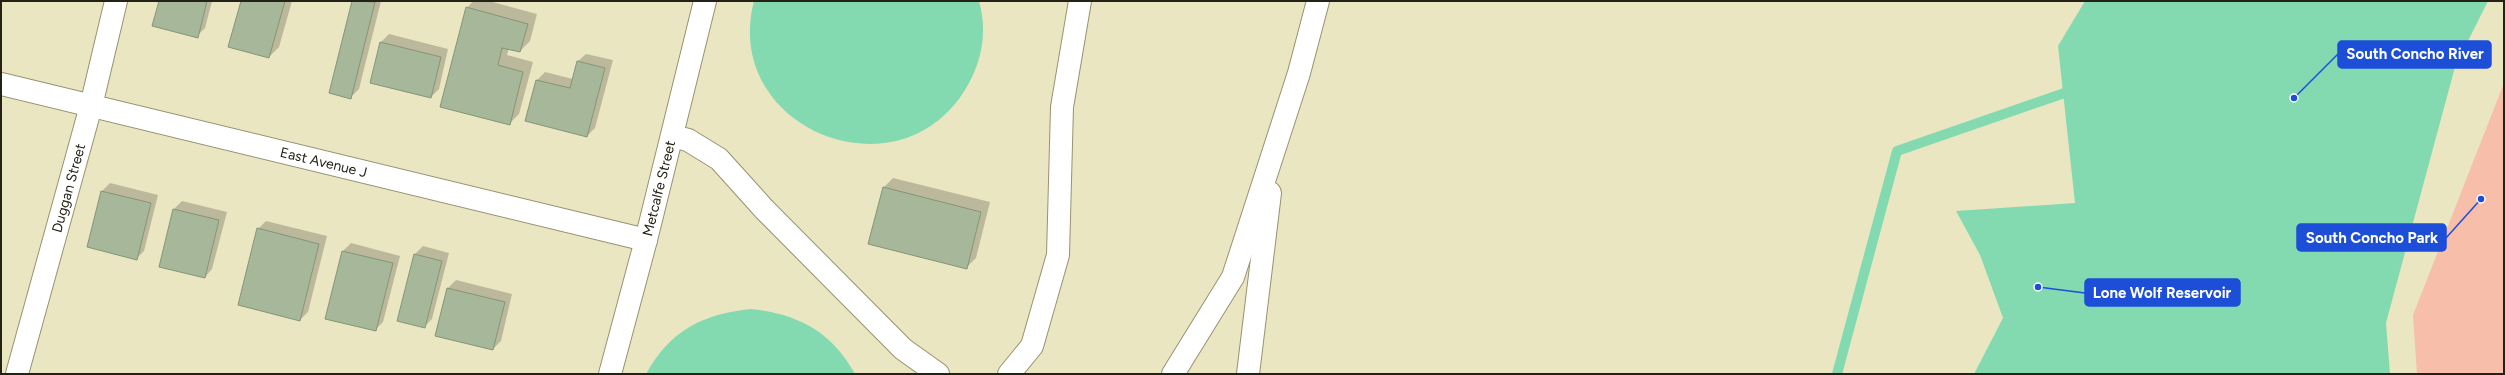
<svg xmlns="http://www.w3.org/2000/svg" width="2505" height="375" font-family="Figtree,sans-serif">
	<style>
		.green { fill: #f7bea9 }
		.water { fill: #83dab0 }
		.shadow { fill: #0003 }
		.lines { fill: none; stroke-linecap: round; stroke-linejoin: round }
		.stream { stroke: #83dab0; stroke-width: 10 }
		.building { fill: #a6b899; stroke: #849577 }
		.minor-casing { stroke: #979271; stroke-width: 24 }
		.minor { stroke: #fff; stroke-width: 22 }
		.labels { text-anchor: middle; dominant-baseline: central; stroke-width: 3; stroke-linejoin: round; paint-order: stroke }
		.street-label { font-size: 14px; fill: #242215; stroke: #fff }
		.leader { fill: none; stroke: #1d4ed8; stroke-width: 1.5 }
		.callout-dot { fill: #1d4ed8; stroke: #fff; stroke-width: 1.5 }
		.callout { fill: #1d4ed8; stroke: #1d4ed8; stroke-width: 1.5 }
		.callout-label { font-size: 15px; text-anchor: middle; font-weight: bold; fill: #fff }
	</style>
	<rect width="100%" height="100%" fill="#ebe6c2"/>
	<!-- green -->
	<path class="green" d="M2504 83V374H2417L2413 315Z"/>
	<!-- water -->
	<g class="water">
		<path d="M754 1H979C987 29 983 57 969 83 904 203 720 130 754 1Z"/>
		<path d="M2085 1H2488L2455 67 2386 323 2390 374H1974L2003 318 1980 255 1956 211 2075 203 2058 46Z"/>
		<path d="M751 309C798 314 831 331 855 374H646C670 330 703 314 751 309Z"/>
	</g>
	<!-- shadow -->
	<g class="shadow">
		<path d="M160 1H212L205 28 197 36Z"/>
		<path d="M242 1H292L279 47 269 57Z"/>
		<path d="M353 1H381L359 89 351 97 330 92Z"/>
		<path d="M473 1H489L537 14 530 41 520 51 509 48 507 55 533 62 519 114 509 124 467 8Z"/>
		<path d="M389 34 448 49 439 89 431 97 381 42Z"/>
		<path d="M586 54 613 60 595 128 587 136 527 120 537 80 545 72 573 79 578 61Z"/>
		<path d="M893 178 990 202 976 258 966 268 883 188Z"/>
		<path d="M110 183 158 195 144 251 136 259 88 247 102 191Z"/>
		<path d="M182 201 227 212 212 269 205 277 160 266 174 209Z"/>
		<path d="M266 221 327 236 308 312 300 320 258 229Z"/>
		<path d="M351 243 400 256 383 322 375 330 343 251Z"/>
		<path d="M423 246 449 253 432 319 425 326 415 254Z"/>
		<path d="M456 280 512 294 501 341 493 349 436 335 448 288Z"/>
	</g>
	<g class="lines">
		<!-- stream -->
		<path class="stream" d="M1837 374 1897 151 2076 89"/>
	</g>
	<!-- building -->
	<g class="building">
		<path d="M159 1H207L198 38 152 26Z"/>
		<path d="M241 1H285L269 58 228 47Z"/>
		<path d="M352 1 375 2 351 99 329 93Z"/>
		<path d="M466 7 528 24 520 52 502 48 498 65 523 72 510 125 440 107Z"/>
		<path d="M380 42 441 57 431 98 370 83Z"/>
		<path d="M577 61 605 68 587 137 525 121 536 80 570 88Z"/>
		<path d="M883 187 981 212 967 269 868 244Z"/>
		<path d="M101 191 151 203 137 260 87 247Z"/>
		<path d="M173 209 219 220 205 278 159 267Z"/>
		<path d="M257 228 319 244 300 321 238 305Z"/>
		<path d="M342 251 393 263 376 331 325 319Z"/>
		<path d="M414 254 442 261 425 328 397 321Z"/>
		<path d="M447 288 505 302 493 350 435 336Z"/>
	</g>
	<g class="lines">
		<!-- minor casing -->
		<g class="minor-casing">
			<g id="minor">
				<path id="s1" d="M1 84 646 240"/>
				<path d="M672 136 688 140 719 159 764 209 903 349 938 374"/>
				<path id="s2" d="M17 374 91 106 116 1"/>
				<path id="s3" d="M610 374 646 240 705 1"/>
				<path d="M1009 374 1032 346 1058 255 1062 107 1080 1"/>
				<path d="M1173 374 1233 277 1299 73 1318 1"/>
				<path d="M1248 374 1270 193"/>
			</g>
		</g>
		<!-- minor -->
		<use href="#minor" class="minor"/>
	</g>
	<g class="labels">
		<!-- street labels -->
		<g class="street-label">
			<text stroke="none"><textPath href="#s1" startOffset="332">East Avenue J</textPath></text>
			<text stroke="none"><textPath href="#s2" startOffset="193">Duggan Street</textPath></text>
			<text stroke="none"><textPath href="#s3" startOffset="192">Metcalfe Street</textPath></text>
		</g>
	</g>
	<!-- callouts -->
	<path class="leader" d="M2294 98L2338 54M2481 199L2446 238M2038 287L2085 293"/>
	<g class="callout-dot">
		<circle cx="2294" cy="98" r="4"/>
		<circle cx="2481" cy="199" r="4"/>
		<circle cx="2038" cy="287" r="4"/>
	</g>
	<g class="callout">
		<rect x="2338" y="41" width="153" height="27" rx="4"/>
		<rect x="2297" y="224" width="149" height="27" rx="4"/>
		<rect x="2085" y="279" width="155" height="27" rx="4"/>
	</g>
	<g class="callout-label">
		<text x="2415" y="59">South Concho River</text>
		<text x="2372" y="243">South Concho Park</text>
		<text x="2162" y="298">Lone Wolf Reservoir</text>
	</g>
	<!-- border -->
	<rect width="2505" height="375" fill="none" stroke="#242215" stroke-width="4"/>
</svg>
